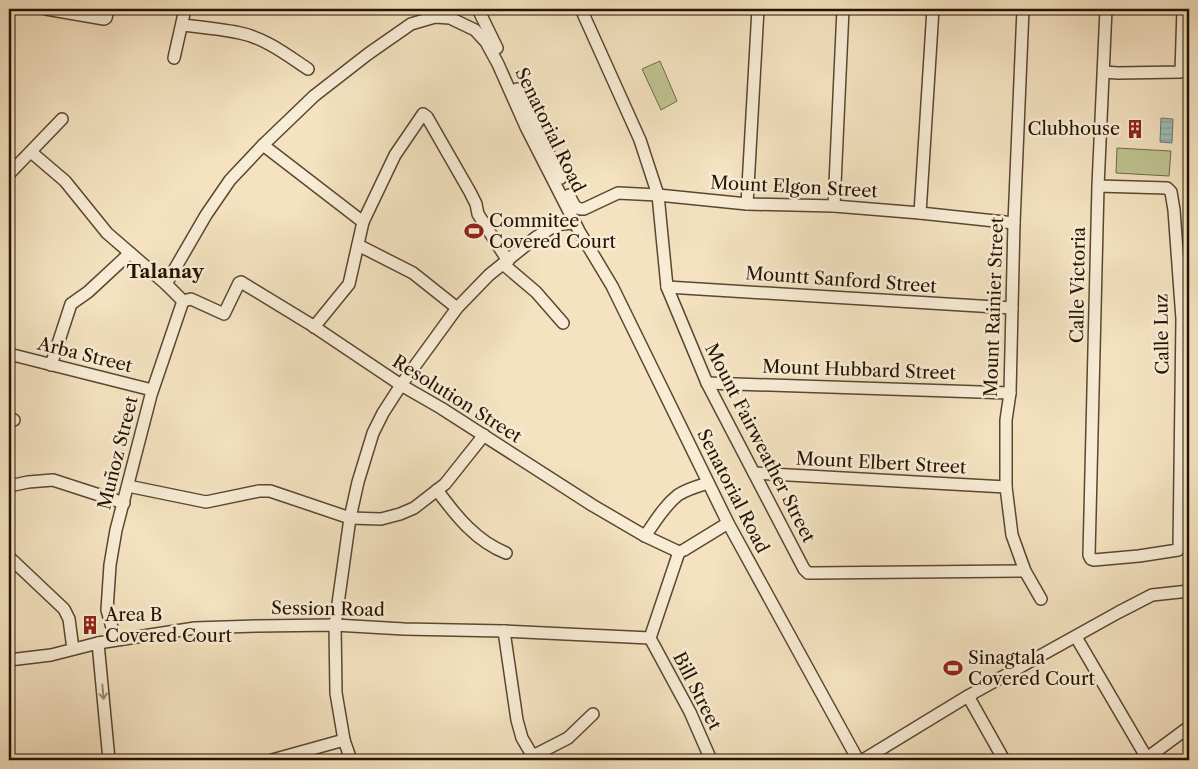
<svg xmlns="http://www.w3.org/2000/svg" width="1198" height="769" font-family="'Libre Caslon Text',serif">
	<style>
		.park { fill: #bec391; stroke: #726b48 }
		.water { fill: url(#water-rules); stroke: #6d796e }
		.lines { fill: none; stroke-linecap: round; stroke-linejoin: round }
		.street-casing { stroke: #5a4730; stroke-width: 14 }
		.street { stroke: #f8ecd6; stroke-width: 11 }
		.oneway { stroke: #9a8a76 }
		.labels { text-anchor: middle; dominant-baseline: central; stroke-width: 5; stroke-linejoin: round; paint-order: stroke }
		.poi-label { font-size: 18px; fill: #261300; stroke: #f8ecd6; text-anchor: start }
		.street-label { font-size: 18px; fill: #261300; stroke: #f8ecd6 }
		.neighbourhood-label { font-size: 19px; font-weight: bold; fill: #261300; stroke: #f8ecd6 }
	</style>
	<defs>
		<pattern id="water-rules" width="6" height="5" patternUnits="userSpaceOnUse" patternTransform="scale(1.25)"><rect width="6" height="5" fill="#9cbdb8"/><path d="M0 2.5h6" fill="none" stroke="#86a29c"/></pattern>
	</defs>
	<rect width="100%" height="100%" fill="#f4e2c0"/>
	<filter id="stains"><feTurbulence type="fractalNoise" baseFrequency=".004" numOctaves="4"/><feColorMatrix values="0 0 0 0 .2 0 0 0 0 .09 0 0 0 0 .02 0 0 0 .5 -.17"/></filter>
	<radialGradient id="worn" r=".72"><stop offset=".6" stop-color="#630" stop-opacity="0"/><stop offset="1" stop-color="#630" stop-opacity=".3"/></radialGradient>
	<!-- park -->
	<g class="park">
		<path d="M660 61 677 101 661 110 642 69Z"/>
		<path d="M1117 148 1171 151 1169 176 1116 173Z"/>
	</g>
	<!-- water -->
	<path class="water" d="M1161 118 1173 119 1172 143 1160 142Z"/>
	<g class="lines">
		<!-- street casing -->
		<g class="street-casing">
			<g id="street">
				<path d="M46 9 104 19 106 18 108 9"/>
				<path d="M478 9 497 48"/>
				<path d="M581 9 640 140 658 195 667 287 707 383 804 569 808 573H814L1025 571"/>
				<path d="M1023 9 1014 223 1010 393 1006 420V487L1012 535 1025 571 1041 599"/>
				<path d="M182 25C201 27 221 29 240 33 265 38 287 55 308 69"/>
				<path d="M174 58 185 9"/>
				<path d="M1104 72 1118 73 1181 72 1183 9"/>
				<path d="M517 89 561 178"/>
				<path d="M263 145 363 222"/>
				<path d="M31 152 65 181 107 233 166 284 183 301 151 395 116 530 110 565 107 610 113 631 115 640"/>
				<path d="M9 174 62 119"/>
				<path d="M1098 186 1167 188 1171 192 1174 210 1182 319 1179 548 1178 550 1139 556 1094 560 1091 559 1089 555 1098 186 1106 9"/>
				<path d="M569 195C573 202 574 210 584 209L618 193 658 195 747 204 834 206 920 213 1014 223"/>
				<path d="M747 204 758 9"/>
				<path d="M834 206 843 9"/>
				<path d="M920 213 933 9"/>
				<path d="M358 245 413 273 457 308"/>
				<path d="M503 264 536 292 563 323"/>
				<path d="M166 284 206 215 230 180 263 145 314 96 368 54 411 24 435 17 450 18 475 30 486 42 498 64 526 127 579 231 612 286 728 523 858 760"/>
				<path d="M667 287 1012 308"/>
				<path d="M183 301 191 299 224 314 239 283 241 282 310 324 401 385 441 408 592 505 645 536 679 552 684 550 728 523"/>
				<path d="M314 327 349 284 363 222 395 155 423 114 427 117 470 192 476 204 478 214 508 261"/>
				<path d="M9 354 152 390"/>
				<path d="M51 365 71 304 88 292 130 253"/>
				<path d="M707 383 1010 393"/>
				<path d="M9 421 14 420"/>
				<path d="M754 473 1006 487"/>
				<path d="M9 486 28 482 53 480 124 503"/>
				<path d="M128 486 206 502 259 491H270L350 518 381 519 400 514 414 508 445 484 484 435"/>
				<path d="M437 490C456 516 476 541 506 553"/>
				<path d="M645 536C655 522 664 506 678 495 687 489 698 486 708 483"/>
				<path d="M9 557 64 609 69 619 73 649"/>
				<path d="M504 631 517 720 522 738 535 760"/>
				<path d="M1076 637 1148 760"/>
				<path d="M650 638 690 712 711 760"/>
				<path d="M650 638 679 552"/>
				<path d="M98 643 109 760"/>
				<path d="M9 660 51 655 98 643 195 628 257 626 335 625 404 629 504 631 650 638"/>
				<path d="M968 696 1004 760"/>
				<path d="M533 756 568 738 593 714"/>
				<path d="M1147 758 1189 727"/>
				<path d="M272 760 344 740"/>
				<path d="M351 760 344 740 336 693 335 625 350 518 358 482 373 433 383 413 401 385 457 308 489 275 535 238 551 228 562 224 574 223"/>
				<path d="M863 760 968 696 1119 612 1152 595 1189 591"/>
			</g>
		</g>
		<!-- street -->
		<use href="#street" class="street"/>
	</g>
	<!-- one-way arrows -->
	<defs><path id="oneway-shaft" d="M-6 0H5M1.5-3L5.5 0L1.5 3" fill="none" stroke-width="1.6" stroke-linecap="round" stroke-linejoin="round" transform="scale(1.25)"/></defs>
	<use class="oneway" href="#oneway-shaft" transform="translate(103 692) rotate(85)"/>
	<!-- icons -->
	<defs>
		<g id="building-bare" transform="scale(1.5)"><path d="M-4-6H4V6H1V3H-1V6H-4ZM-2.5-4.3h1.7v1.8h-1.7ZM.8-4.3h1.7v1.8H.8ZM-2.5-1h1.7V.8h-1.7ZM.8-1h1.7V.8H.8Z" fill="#8f2418" stroke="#f8ecd6" stroke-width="2.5" paint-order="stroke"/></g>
		<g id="stadium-bare" transform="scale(1.5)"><path d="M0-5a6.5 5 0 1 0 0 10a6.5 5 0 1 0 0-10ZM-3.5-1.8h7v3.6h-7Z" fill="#8f2418" stroke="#f8ecd6" stroke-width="2.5" paint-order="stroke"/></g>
	</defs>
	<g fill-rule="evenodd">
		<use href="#building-bare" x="1135" y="129"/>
		<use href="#stadium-bare" x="474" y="231"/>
		<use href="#building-bare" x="90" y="625"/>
		<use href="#stadium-bare" x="953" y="668"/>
	</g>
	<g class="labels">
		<!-- poi labels -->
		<g class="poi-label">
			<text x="1120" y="129" text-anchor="end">Clubhouse</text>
			<text x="489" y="221">Commitee<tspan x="489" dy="21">Covered Court</tspan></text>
			<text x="105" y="615">Area B<tspan x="105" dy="21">Covered Court</tspan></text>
			<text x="968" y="658">Sinagtala<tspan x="968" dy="21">Covered Court</tspan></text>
		</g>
		<!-- street labels -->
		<g class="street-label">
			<text transform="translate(550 130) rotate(64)">Senatorial Road</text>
			<text transform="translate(794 187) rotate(3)">Mount Elgon Street</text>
			<text transform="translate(841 280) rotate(4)">Mountt Sanford Street</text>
			<text transform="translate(1078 285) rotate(-89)">Calle Victoria</text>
			<text transform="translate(994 307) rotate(-88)">Mount Rainier Street</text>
			<text transform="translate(1162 334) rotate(-91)">Calle Luz</text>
			<text transform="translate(85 355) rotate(14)">Arba Street</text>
			<text transform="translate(859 370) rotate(2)">Mount Hubbard Street</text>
			<text transform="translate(457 399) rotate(32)">Resolution Street</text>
			<text transform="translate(760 443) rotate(63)">Mount Fairweather Street</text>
			<text transform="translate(118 453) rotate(-76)">Muñoz Street</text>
			<text transform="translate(881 463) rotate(3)">Mount Elbert Street</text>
			<text transform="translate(733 491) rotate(63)">Senatorial Road</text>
			<text transform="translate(328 609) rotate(1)">Session Road</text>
			<text transform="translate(697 691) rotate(63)">Bill Street</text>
		</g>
		<!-- neighbourhood labels -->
		<g class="neighbourhood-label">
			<text x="165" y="271">Talanay</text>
		</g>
	</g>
	<!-- margin -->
	<rect width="1198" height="769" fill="none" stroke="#f4e2c0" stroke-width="30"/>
	<rect x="10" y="10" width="1178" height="749" fill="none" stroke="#261300" stroke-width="2.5"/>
	<rect x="15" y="15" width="1168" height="739" fill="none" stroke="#261300"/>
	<rect width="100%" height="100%" filter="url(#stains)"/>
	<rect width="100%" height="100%" fill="url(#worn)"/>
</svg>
